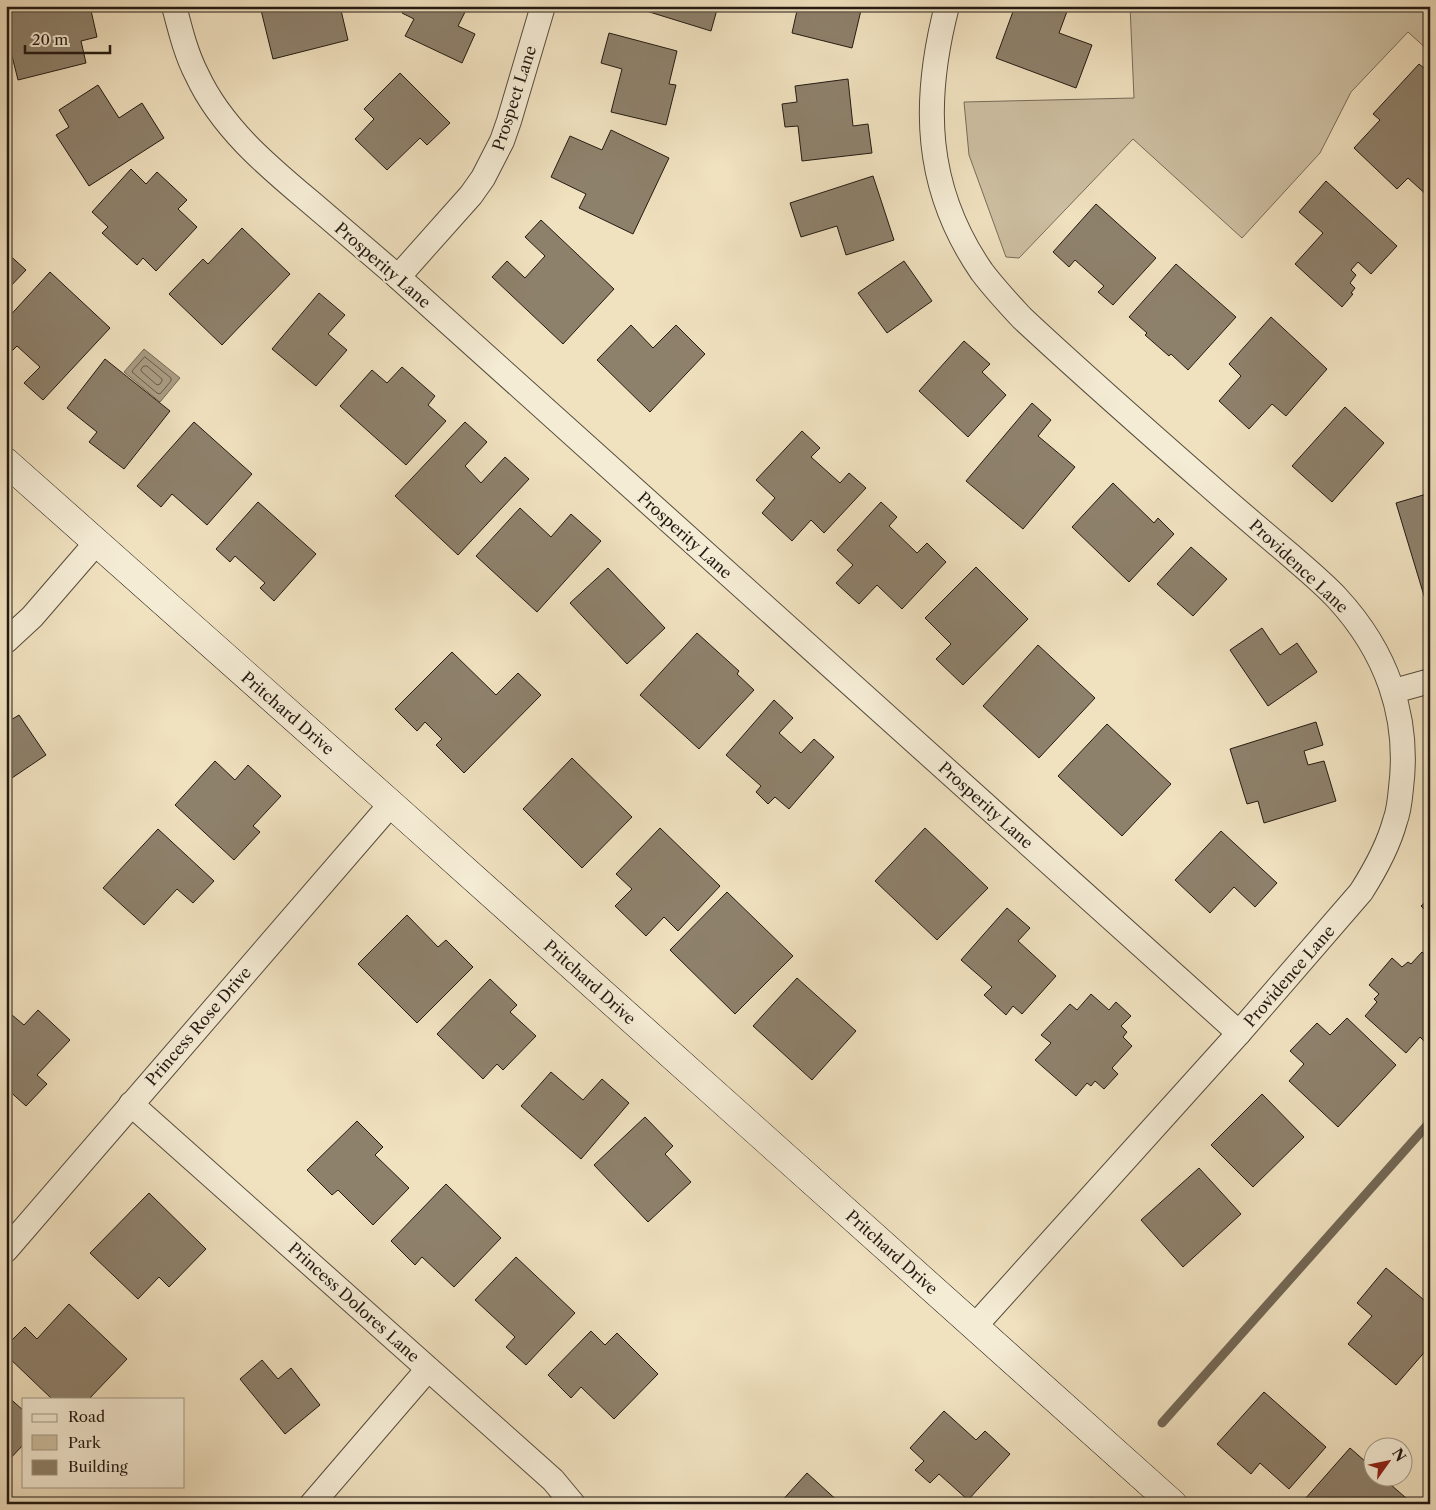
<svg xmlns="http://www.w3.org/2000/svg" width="1436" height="1510" font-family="'Libre Caslon Text',serif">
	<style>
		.green { fill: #cdbfa2; stroke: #786c5a }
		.water { fill: #aa9d84; stroke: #746956 }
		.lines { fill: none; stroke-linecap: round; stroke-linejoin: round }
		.shore { stroke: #665c4b; stroke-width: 1 }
		.stream { stroke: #746956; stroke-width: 9 }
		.building { fill: #8e816c; stroke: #231a12 }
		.street-casing { stroke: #564c3d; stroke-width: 26 }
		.secondary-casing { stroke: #231a12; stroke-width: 29 }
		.street { stroke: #f5ecd5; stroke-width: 24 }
		.secondary { stroke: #f5ecd5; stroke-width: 28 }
		.labels { text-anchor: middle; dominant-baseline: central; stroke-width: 4; stroke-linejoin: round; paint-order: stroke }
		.street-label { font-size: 16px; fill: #231a12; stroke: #f5ecd5 }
	</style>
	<rect width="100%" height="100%" fill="#f0e1bf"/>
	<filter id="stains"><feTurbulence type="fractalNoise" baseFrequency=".004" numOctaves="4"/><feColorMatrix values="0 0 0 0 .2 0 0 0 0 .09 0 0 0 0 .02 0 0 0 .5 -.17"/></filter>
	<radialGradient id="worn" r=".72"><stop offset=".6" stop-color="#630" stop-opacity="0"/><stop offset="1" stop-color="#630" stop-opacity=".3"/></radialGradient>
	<!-- green -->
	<path class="green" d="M1130 6H1430V52L1408 32 1351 92 1320 153 1242 238 1133 139 1019 258 1006 257 969 155 964 102 1134 98Z"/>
	<!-- water -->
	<path class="water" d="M144 349 180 378 160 402 124 372Z"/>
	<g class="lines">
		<!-- shore -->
		<g class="shore">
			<path d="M145 357 171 378V381L160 394 157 393 132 372 133 370Z"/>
			<path d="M144 366H147L162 379V381L160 384 157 385 142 372 141 370Z"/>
		</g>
		<!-- stream -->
		<g class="stream">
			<path d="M1162 1423 1430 1122"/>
			<path d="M1089 1504 1091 1502"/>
		</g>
	</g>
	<!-- building -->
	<g class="building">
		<path d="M6 6H90L97 37 81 41 86 63 18 80 6 32Z"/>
		<path d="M260 6H340L348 40 273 59Z"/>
		<path d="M405 6H468L458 26 475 34 462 63 405 36 414 19 402 13Z"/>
		<path d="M630 6H718L711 31Z"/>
		<path d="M798 6H862L852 48 792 33Z"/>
		<path d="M1015 6H1069L1059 33 1092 45 1076 88 996 58Z"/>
		<path d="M609 33 677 51 669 84 676 85 666 125 611 112 622 69 601 63Z"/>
		<path d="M1419 64 1430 73V113L1425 117 1430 121V198L1408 178 1397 189 1354 148 1380 120 1373 114Z"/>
		<path d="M400 73 450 123 427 145 420 138 387 170 355 139 374 119 364 109Z"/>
		<path d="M848 79 853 126 868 124 872 153 802 161 798 126 785 127 782 104 797 102 795 86Z"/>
		<path d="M98 85 119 118 142 103 164 138 89 186 56 135 69 127 59 110Z"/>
		<path d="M611 130 669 158 633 234 579 208 586 194 551 177 570 136 602 150Z"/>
		<path d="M131 169 146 184 157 172 187 200 178 209 197 227 156 271 143 258 137 265 102 233 108 227 92 212Z"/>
		<path d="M873 176 894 240 846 255 837 226 801 237 790 203Z"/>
		<path d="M1326 181 1397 246 1371 274 1358 262 1351 270 1356 275 1350 283 1355 288 1351 293 1353 294 1342 307 1295 264 1323 233 1299 212Z"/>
		<path d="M1096 204 1156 258 1113 305 1098 292 1104 286 1075 260 1069 267 1053 252Z"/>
		<path d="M541 220 614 289 563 344 492 277 507 261 525 278 545 256 525 237Z"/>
		<path d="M242 228 290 274 222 345 169 294 203 259 208 264Z"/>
		<path d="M6 252 26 270 6 291Z"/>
		<path d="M904 261 932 301 887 333 858 293Z"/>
		<path d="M1176 264 1236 317 1188 370 1171 354 1169 356 1145 335 1147 333 1129 317Z"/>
		<path d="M50 272 110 328 43 400 24 383 40 367 17 346 6 357V320Z"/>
		<path d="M319 293 345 315 328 334 347 350 316 386 272 349Z"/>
		<path d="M1271 317 1327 369 1286 416 1272 404 1249 429 1219 401 1241 376 1229 364Z"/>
		<path d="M631 325 653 348 676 325 705 354 650 412 597 360Z"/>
		<path d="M964 341 990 364 982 372 1006 395 968 437 919 391Z"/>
		<path d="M105 359 170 411 124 469 89 442 97 432 67 408Z"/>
		<path d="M402 367 435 396 428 405 446 421 406 465 340 406 372 370 387 383Z"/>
		<path d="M1032 403 1051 420 1038 436 1075 467 1023 529 966 481Z"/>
		<path d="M1345 407 1384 443 1332 502 1292 466Z"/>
		<path d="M194 422 252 474 207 525 172 494 161 507 137 486Z"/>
		<path d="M465 422 487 442 465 466 481 483 505 457 529 479 458 555 395 496Z"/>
		<path d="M802 431 820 448 811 457 840 483 849 473 866 488 824 533 811 520 792 541 762 513 775 498 756 480Z"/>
		<path d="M1113 483 1154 523 1158 518 1174 534 1129 582 1072 527Z"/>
		<path d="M1430 493V597L1425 599 1396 503Z"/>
		<path d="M258 502 316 554 274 601 260 588 265 583 235 556 230 562 216 549Z"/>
		<path d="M881 502 897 517 889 526 917 553 927 543 946 562 902 609 877 585 859 604 836 583 853 565 837 550Z"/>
		<path d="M520 508 551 537 571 514 601 541 537 612 476 556Z"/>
		<path d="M1191 547 1227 579 1193 616 1157 584Z"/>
		<path d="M976 567 1028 619 963 685 936 659 951 644 925 618Z"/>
		<path d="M608 568 665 628 627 664 570 603Z"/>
		<path d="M1262 628 1280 655 1297 643 1317 672 1268 706 1230 650Z"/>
		<path d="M697 633 739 671 737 674 754 690 699 749 640 695Z"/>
		<path d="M1038 645 1095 698 1039 758 983 706Z"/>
		<path d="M452 652 496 695 518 673 541 695 464 773 436 745 442 739 425 722 417 731 395 709Z"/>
		<path d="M774 700 793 718 779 733 801 753 814 739 834 757 789 809 775 797 768 804 756 792 761 786 726 755Z"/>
		<path d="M19 715 46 755 6 782V723Z"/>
		<path d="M1316 722 1323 745 1304 751 1308 765 1324 761 1336 801 1264 823 1258 801 1247 804 1230 749Z"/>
		<path d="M1107 724 1171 784 1122 836 1058 776Z"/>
		<path d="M572 758 632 817 582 868 523 809Z"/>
		<path d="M215 761 235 780 248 765 281 796 253 826 260 832 234 860 175 805Z"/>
		<path d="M660 828 720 886 678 931 664 917 646 936 615 906 632 889 616 874Z"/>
		<path d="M925 828 988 888 937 940 875 881Z"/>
		<path d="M158 829 214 881 193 903 177 889 144 925 103 888Z"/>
		<path d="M1221 831 1277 883 1255 907 1234 887 1210 913 1175 880Z"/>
		<path d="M727 892 793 956 735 1014 670 950Z"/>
		<path d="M1430 898V915L1421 906Z"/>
		<path d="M1007 908 1030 928 1018 941 1056 976 1022 1014 1013 1006 1006 1015 984 995 992 987 961 960Z"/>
		<path d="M407 915 438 947 446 940 473 967 417 1023 358 964Z"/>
		<path d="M1422 952 1430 958V1043L1428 1045 1420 1037 1406 1053 1365 1016 1377 1002 1374 999 1379 994 1369 985 1392 958 1402 967 1408 962 1411 964Z"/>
		<path d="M797 978 856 1031 812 1080 753 1026Z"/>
		<path d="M490 979 517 1005 510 1012 536 1036 503 1070 497 1064 483 1079 437 1034Z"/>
		<path d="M1091 994 1109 1010 1116 1002 1131 1016 1121 1026 1127 1032 1123 1037 1132 1046 1112 1068 1118 1074 1104 1089 1095 1081 1091 1086 1087 1083 1076 1096 1035 1060 1051 1043 1041 1035 1070 1004 1077 1010Z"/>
		<path d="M6 1010 24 1025 38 1010 70 1040 37 1075 47 1084 26 1106 6 1088Z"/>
		<path d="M1347 1018 1396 1065 1338 1127 1289 1081 1304 1064 1290 1051 1317 1023 1330 1035Z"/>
		<path d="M551 1072 583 1100 602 1079 629 1103 581 1159 521 1106Z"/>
		<path d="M1262 1094 1304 1137 1253 1187 1211 1145Z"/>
		<path d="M645 1117 673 1146 665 1154 691 1182 648 1222 594 1165Z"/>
		<path d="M357 1121 383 1147 375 1155 409 1188 373 1225 338 1190 332 1195 307 1170Z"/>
		<path d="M1199 1168 1241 1214 1183 1267 1141 1220Z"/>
		<path d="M446 1184 501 1238 454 1287 422 1257 415 1265 391 1241Z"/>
		<path d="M149 1193 206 1249 169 1287 159 1277 138 1299 90 1253Z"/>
		<path d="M516 1257 575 1313 526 1365 506 1347 515 1337 475 1300Z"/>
		<path d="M1386 1268 1430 1305V1349L1428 1348 1396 1385 1348 1344 1372 1316 1357 1303Z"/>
		<path d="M69 1304 127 1359 89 1399H52L6 1355V1346L25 1327 37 1339Z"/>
		<path d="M591 1331 605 1345 617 1333 658 1374 614 1419 581 1387 571 1398 548 1375Z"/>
		<path d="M262 1360 278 1379 291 1368 320 1405 285 1434 240 1379Z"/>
		<path d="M1264 1392 1326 1447 1289 1489 1260 1463 1251 1474 1217 1444Z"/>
		<path d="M6 1395 24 1411V1444L6 1463Z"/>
		<path d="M944 1411 976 1440 985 1431 1010 1454 968 1500 939 1474 930 1483 915 1470 924 1461 910 1448Z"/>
		<path d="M1350 1448 1374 1469V1478H1383L1413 1504H1311L1305 1499Z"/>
		<path d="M807 1473 841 1504H779Z"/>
	</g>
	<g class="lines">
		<!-- street casing -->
		<g class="street-casing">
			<g id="street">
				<path d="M174 6C180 29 186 54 197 75 222 129 270 168 314 205 342 229 370 253 398 277L1239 1033"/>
				<path d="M947 6C922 102 924 188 982 272 994 288 1008 303 1022 318 1084 376 1148 432 1213 489 1238 511 1264 533 1290 555 1306 569 1323 583 1337 598 1386 651 1410 716 1401 788 1400 799 1399 811 1395 821 1388 847 1375 870 1361 892L1239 1033 975 1326"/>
				<path d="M398 277 471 195 483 178 502 141 509 121 543 6"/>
				<path d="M6 641 32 617 96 543"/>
				<path d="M1394 691 1430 681"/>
				<path d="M131 1104 553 1480 573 1504"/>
				<path d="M6 1250 391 804"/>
				<path d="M312 1504 428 1369"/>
			</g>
		</g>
		<!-- secondary casing -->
		<g class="secondary-casing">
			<path id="secondary" d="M6 462 391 804 1173 1504"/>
		</g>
		<!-- street -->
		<use href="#street" class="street"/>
		<!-- secondary -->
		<use href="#secondary" class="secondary"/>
	</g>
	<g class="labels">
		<!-- street labels -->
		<g class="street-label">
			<text transform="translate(514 98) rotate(-72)">Prospect Lane</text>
			<text transform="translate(383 265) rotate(41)">Prosperity Lane</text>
			<text transform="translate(685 535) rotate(42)">Prosperity Lane</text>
			<text transform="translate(1299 566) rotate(43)">Providence Lane</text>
			<text transform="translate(288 713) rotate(41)">Pritchard Drive</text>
			<text transform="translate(986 805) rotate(42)">Prosperity Lane</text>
			<text transform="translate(1289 976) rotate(-49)">Providence Lane</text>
			<text transform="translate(590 982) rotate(42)">Pritchard Drive</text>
			<text transform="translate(198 1026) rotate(-49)">Princess Rose Drive</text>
			<text transform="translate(892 1252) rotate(42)">Pritchard Drive</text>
			<text transform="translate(354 1302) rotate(42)">Princess Dolores Lane</text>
		</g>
	</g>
	<!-- margin -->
	<rect width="1436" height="1510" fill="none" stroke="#f0e1bf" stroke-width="25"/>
	<rect x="8" y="8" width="1421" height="1495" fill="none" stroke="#231a12" stroke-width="2.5"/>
	<rect x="12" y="12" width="1411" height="1485" fill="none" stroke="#231a12"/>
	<!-- legend -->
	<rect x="22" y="1398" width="162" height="90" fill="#f5ecd5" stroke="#a19887"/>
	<rect x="32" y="1414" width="25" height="8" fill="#f5ecd5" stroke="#a19887"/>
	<text x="68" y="1422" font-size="15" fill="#231a12">Road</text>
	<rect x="32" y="1435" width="25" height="15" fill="#cdbfa2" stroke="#a19887"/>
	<text x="68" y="1448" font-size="15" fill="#231a12">Park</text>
	<rect x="32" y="1460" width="25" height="15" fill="#8e816c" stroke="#a19887"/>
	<text x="68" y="1472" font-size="15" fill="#231a12">Building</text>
	<!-- north arrow -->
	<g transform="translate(1388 1462) rotate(57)"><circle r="24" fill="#f5ecd5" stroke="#a19887"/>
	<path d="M0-4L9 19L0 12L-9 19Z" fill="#8f2418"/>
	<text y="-8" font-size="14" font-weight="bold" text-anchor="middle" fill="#231a12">N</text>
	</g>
	<!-- scale -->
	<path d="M25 45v8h85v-8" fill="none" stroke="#231a12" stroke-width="2.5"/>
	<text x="32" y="45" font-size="15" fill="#231a12" stroke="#f5ecd5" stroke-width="4" paint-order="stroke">20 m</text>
	<rect width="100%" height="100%" filter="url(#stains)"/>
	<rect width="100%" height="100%" fill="url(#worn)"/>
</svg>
